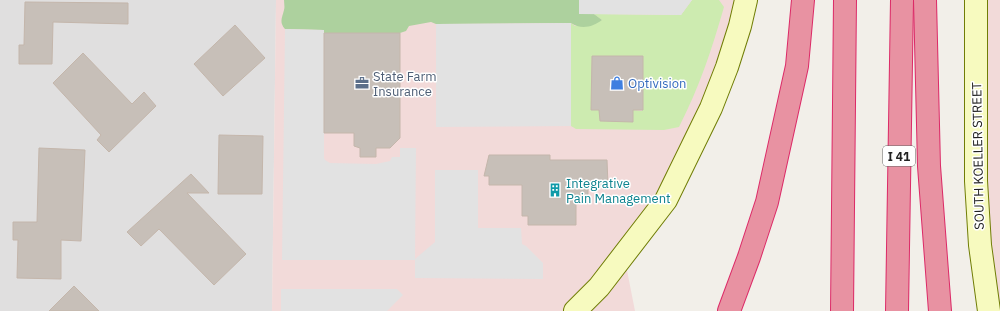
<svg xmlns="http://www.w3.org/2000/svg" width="1000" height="311" font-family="'IBM Plex Sans',sans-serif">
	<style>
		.residential { fill: #e0dfdf }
		.commercial { fill: #f2dad9 }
		.grass { fill: #cdebb0; fill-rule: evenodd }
		.forest { fill: #add19e }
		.parking { fill: #e2e2e2 }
		.building { fill: #c7bfb8; stroke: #c4b6ab }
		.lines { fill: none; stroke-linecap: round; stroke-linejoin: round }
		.secondary-casing { stroke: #707d05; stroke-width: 24 }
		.highway-casing { stroke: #dc2a67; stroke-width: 24 }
		.secondary { stroke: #f7fabf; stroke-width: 22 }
		.highway { stroke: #e892a2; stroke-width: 22 }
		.labels { text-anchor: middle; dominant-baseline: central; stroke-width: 3; stroke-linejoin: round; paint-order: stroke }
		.shield { fill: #fff; stroke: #646464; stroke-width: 1 }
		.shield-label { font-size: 12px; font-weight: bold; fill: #222 }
		.service-label { font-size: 13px; fill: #4e5e75; stroke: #fff; text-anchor: start }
		.shop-label { font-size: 13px; fill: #366cbe; stroke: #fff; text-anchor: start }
		.street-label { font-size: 13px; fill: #222; stroke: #fff }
		.culture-label { font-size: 13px; fill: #0d838f; stroke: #fff; text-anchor: start }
	</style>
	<rect width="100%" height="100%" fill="#f2efe9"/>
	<!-- residential -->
	<path class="residential" d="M0 0H276L272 311H0Z"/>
	<!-- commercial -->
	<g class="commercial">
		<path d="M276 0H746L727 67 624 255 635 311H272Z"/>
		<path d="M976 0H1000V311H989Z"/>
	</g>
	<!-- grass -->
	<path class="grass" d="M692 0H719L724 7C712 49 699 88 679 127L664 130 576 129 571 126V23L575 26 602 20 594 14 681 15ZM592 56 643 57 642 111 633 110 600 121V109H591Z"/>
	<!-- forest -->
	<path class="forest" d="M284 0H579V14H594L602 20C593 27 581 30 571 23L436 24 431 22 409 26 406 31 400 33H324V30L285 29C279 22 282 18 284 10 285 7 284 3 284 0Z"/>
	<!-- parking -->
	<g class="parking">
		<path d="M579 0H692L681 15 579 14Z"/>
		<path d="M571 23V126L436 127V24Z"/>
		<path d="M285 29 324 30V158L325 160 330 163 376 164 390 161 392 157H400V148H416L415 259 435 242V170H478V228H521L522 244 526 246 543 263V279L415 278V260H282Z"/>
		<path d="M281 289H397L403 295 387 311H281Z"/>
	</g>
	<!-- building -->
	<g class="building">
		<path d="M25 2 128 3V24L53 22 52 64H19V45H24Z"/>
		<path d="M235 25 265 58 223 96 194 64Z"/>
		<path d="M324 33H400V138L390 148H376V157H360V148L354 146V133H324Z"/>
		<path d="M83 53 132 104 144 92 156 106 109 152 97 140 101 135 53 83Z"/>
		<path d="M592 56H643V110H633V122L600 121 599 110H591Z"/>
		<path d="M219 135 263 136 262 194H218Z"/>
		<path d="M39 148 85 150 81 241 61 240V279L17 278 18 240H13V222H37Z"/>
		<path d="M489 155H550V160H607L608 185H588V195H576V225H528V216H522V185H489V176H484Z"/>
		<path d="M191 174 209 193H187L246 254 214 285 159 229 141 246 127 232Z"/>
		<path d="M74 286 99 311H49Z"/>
	</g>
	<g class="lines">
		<!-- secondary casing -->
		<g class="secondary-casing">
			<g id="secondary">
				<path d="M976 0V181L980 245 989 311"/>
				<path d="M575 311 599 287 666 200 711 108 727 67 740 26 746 0"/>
			</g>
		</g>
		<!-- highway casing -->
		<g class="highway-casing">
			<g id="highway">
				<path d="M925 0 929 166 940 311"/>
				<path d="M729 311 749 257 767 202 797 66 803 0"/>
				<path d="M842 311 845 0"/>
				<path d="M897 311 902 0"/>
			</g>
		</g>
		<!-- secondary -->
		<use href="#secondary" class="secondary"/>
		<!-- highway -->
		<use href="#highway" class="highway"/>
	</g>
	<!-- icons -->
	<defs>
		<g id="office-bare" transform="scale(1.08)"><path d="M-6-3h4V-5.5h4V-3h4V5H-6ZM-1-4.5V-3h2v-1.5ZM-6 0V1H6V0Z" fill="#5c6f8a" stroke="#fff" stroke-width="2.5" paint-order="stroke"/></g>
		<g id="shop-bare" transform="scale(1.08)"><path d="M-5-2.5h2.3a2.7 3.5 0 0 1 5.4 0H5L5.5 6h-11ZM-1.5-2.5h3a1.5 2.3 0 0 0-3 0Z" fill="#3f7fe0" stroke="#fff" stroke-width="2.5" paint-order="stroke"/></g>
		<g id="building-bare" transform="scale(1.08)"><path d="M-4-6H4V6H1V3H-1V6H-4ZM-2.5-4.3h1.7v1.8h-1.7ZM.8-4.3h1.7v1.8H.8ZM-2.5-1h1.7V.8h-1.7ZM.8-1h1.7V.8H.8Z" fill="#0f9aa8" stroke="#fff" stroke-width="2.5" paint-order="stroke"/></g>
	</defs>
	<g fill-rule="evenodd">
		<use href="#office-bare" x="362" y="83"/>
		<use href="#shop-bare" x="617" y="83"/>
		<use href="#building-bare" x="555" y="190"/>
	</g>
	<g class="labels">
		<!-- shield labels -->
		<rect class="shield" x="883" y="146" width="32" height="20" rx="3"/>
		<g class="shield-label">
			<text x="899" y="156">I 41</text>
		</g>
		<!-- service labels -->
		<g class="service-label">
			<text x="373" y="76">State Farm<tspan x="373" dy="15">Insurance</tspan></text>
		</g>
		<!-- shop labels -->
		<g class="shop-label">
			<text x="628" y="83">Optivision</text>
		</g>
		<!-- street labels -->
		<g class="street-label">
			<text transform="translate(978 156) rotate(-91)">SOUTH KOELLER STREET</text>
		</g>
		<!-- culture labels -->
		<g class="culture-label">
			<text x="566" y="183">Integrative<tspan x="566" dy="15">Pain Management</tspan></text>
		</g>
	</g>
</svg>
